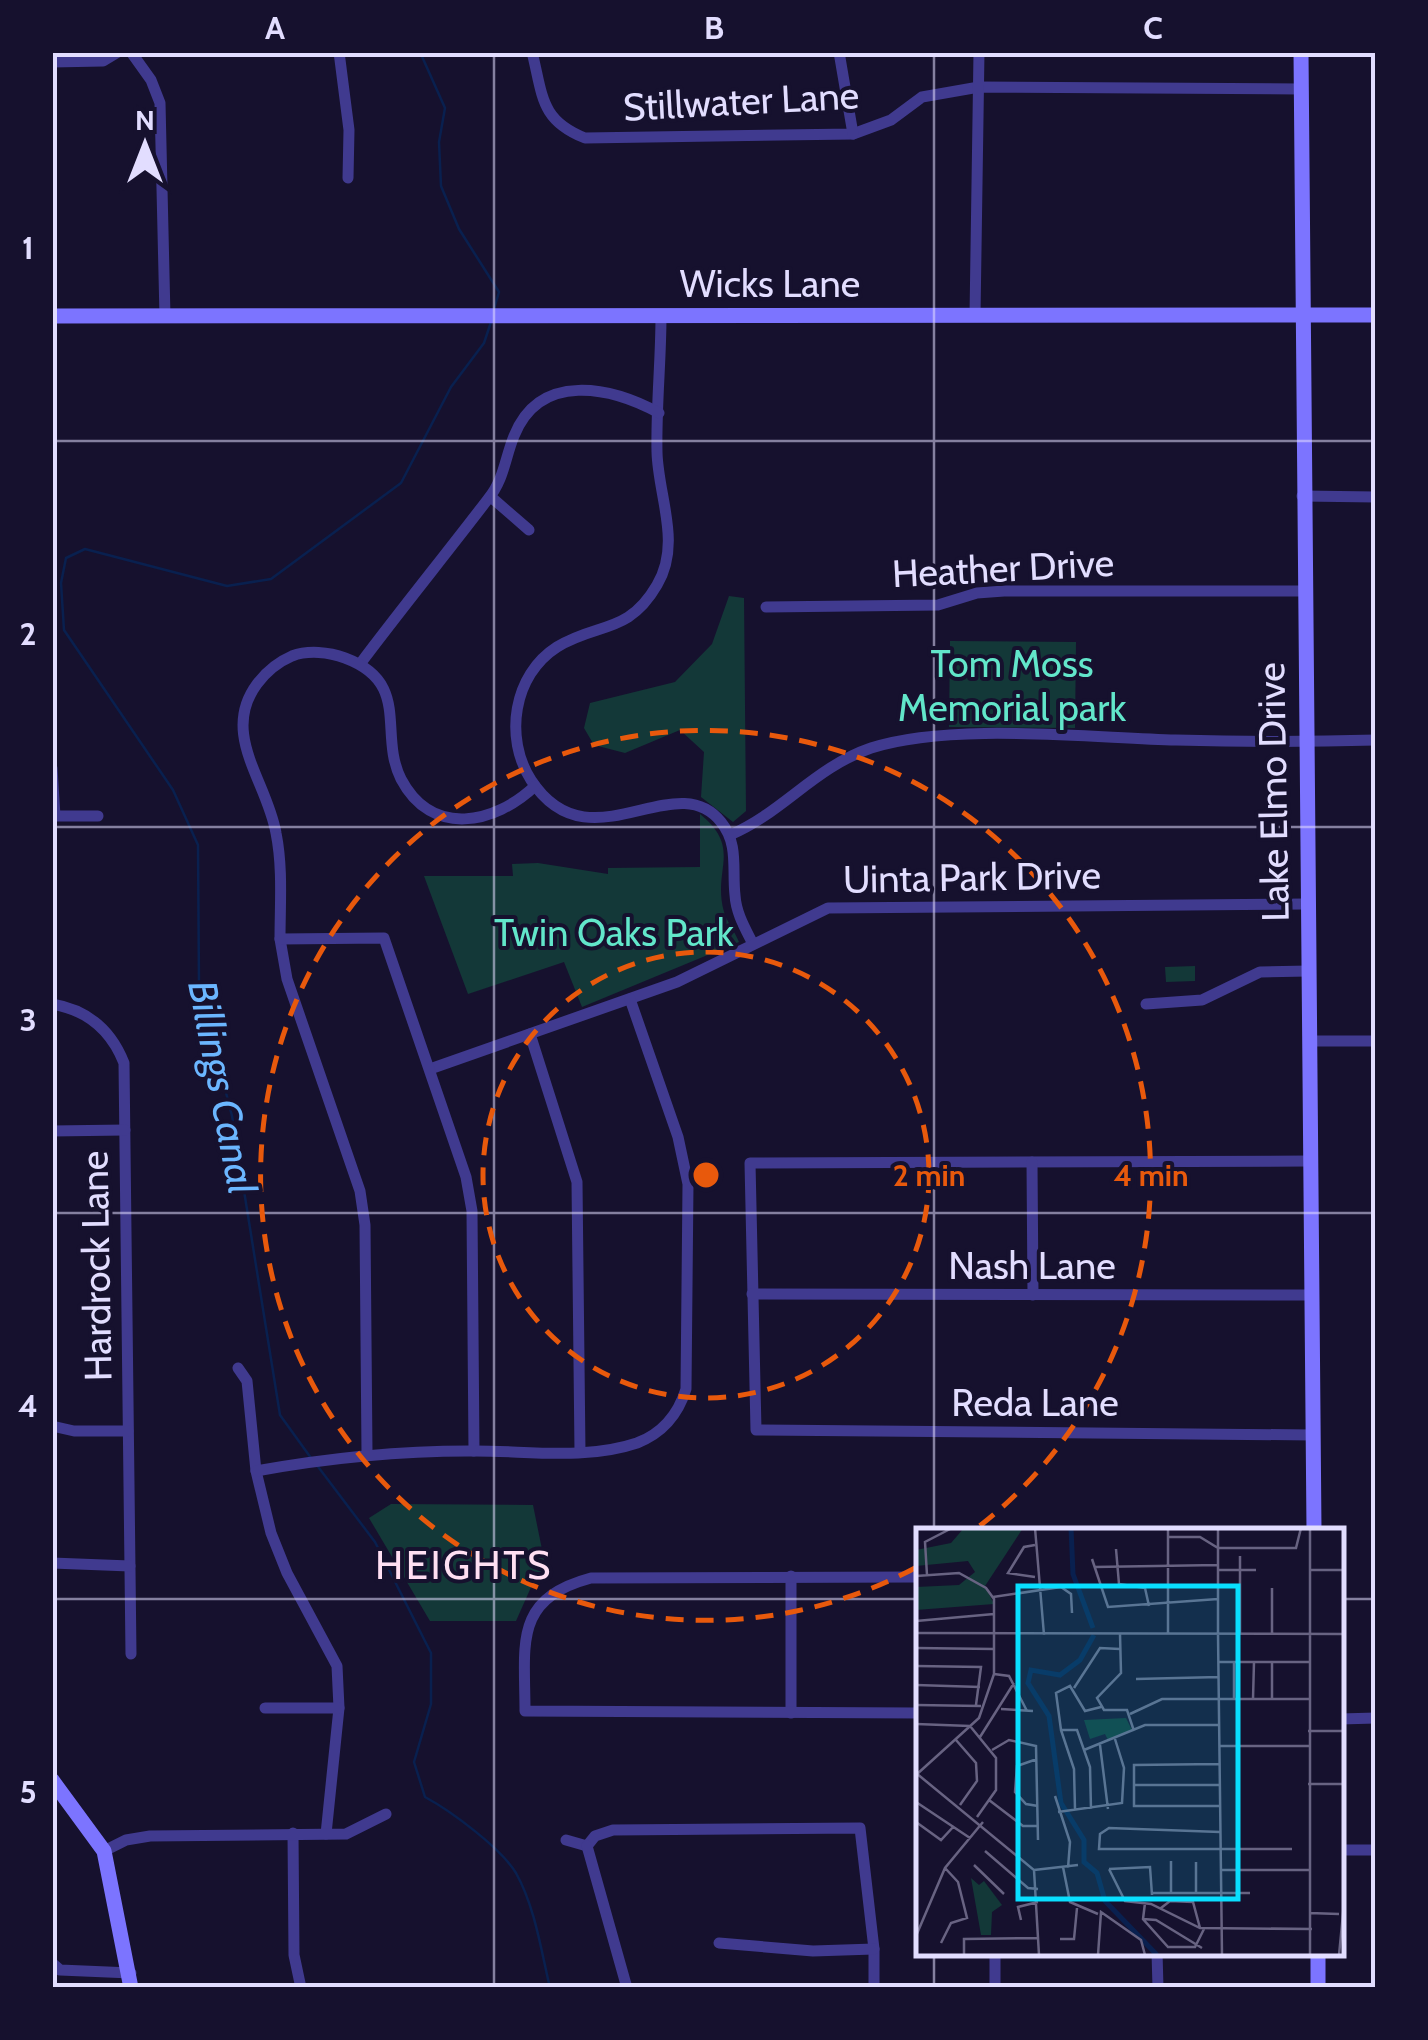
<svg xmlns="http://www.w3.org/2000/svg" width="1428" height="2040" font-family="Cabin,sans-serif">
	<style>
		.green { fill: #133838 }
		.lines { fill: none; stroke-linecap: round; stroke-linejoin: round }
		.stream { stroke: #09204f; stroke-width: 2.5 }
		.street { stroke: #403a8f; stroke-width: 11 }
		.secondary { stroke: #7c74ff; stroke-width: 15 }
		.grid { fill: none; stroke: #e2ddff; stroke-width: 2.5; stroke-opacity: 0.55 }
		.ring { fill: none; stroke: #e8590c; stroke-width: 5; stroke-dasharray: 18 12 }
		.labels { text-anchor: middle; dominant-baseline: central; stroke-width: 8; stroke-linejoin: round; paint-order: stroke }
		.street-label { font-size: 38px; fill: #e2ddff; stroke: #16112e }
		.park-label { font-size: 38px; fill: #62e6ca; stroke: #16112e }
		.water-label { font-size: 40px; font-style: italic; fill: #6bb6ff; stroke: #16112e }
		.neighbourhood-label { font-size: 40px; letter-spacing: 2.5px; fill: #ffdff2; stroke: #16112e }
		.inset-river { fill: none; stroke: #09204f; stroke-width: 5 }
		.inset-road { fill: none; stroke: #686382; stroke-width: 2.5 }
		.view { fill: #09dfff; fill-opacity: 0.15; stroke: #09dfff; stroke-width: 5 }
		.inset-edge { fill: none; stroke: #e2ddff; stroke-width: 5 }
		.centre { fill: #e8590c; stroke: #16112e; stroke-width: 5 }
		.ring-label { font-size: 30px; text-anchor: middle; font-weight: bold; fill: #e8590c; stroke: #16112e; stroke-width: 8; stroke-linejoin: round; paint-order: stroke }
		.neatline { fill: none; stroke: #e2ddff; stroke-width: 4 }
		.grid-label { font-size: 32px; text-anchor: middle; font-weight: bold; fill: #e2ddff }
	</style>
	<rect width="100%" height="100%" fill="#16112e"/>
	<!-- green -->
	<g class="green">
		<path d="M729 596 744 598 746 811 733 822 701 797 704 752 680 730 625 753 594 745 584 728 590 703 675 682 712 644Z"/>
		<path d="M950 641 1076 642 1075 728 949 727Z"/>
		<path d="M700 814C743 849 712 869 724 912 727 922 735 932 739 942L582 1007 564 962 468 994 424 876H513L512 864 538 863 608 874V868L700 867Z"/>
		<path d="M1195 966V981L1166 982 1165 967Z"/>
		<path d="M391 1504 533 1505 547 1574 532 1585 516 1621H430L369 1518Z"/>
	</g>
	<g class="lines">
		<!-- stream -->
		<g class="stream">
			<path d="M420 52 445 108 439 142 441 186 459 229 499 292 494 309"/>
			<path d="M311 1458 280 1415 232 1116 199 987 198 845 173 790 64 630 61 583 66 558 85 549 227 586 271 579 401 483 451 387 484 343 491 322"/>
			<path d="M316 1464 375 1542 431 1653V1704L414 1762 425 1797C451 1811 501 1848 516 1873 535 1907 541 1950 550 1988"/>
		</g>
		<!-- street -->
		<g class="street">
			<path d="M131 52 151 80 160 103 165 317"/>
			<path d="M339 52 349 130 348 178"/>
			<path d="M532 52C543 96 540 120 585 138L853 134 891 120 922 97 979 87 1301 89"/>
			<path d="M839 52 853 134"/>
			<path d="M52 62 103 61 118 52"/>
			<path d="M661 316C661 361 656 407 657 452 658 496 682 543 657 585 628 635 597 622 557 647 513 675 504 738 531 780 589 869 675 764 721 822 739 844 732 870 735 895 736 913 745 928 753 944"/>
			<path d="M975 316 979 52"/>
			<path d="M1302 496 1376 497"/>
			<path d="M491 497 529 530"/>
			<path d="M766 607 938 605 977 593 1004 591H1304"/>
			<path d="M360 664C402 608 446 554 488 499 504 480 505 458 514 436 540 371 611 387 659 413"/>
			<path d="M52 768 55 816"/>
			<path d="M52 816H98"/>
			<path d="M730 835C782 813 815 767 871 748 951 722 1091 738 1176 740 1243 742 1309 742 1376 740"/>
			<path d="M280 939 287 979 360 1191 365 1225 367 1452"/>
			<path d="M52 1004C88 1010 111 1030 124 1063L131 1654"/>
			<path d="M1146 1004 1202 1000 1260 972 1308 971"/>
			<path d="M530 1034 577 1182 580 1452"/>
			<path d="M1309 1041H1376"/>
			<path d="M430 1069 677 982 828 908 1306 904"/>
			<path d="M52 1131 125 1130"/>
			<path d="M1309 1161 750 1163 756 1430 1313 1435"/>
			<path d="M1032 1162 1033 1295"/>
			<path d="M752 1294 1312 1295"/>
			<path d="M238 1368 247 1381 256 1471 271 1533 287 1573 337 1666 339 1708 326 1834"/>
			<path d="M52 1426 74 1431H128"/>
			<path d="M474 1451 472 1211 466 1177 384 938 280 939C280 904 283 868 276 833 267 781 220 734 257 684 266 672 278 662 292 656 308 650 329 652 345 658 412 683 378 733 401 779 432 838 495 824 535 786"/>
			<path d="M256 1471C328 1458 396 1451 469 1451 523 1450 584 1461 637 1443 663 1433 678 1415 686 1389L688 1184 678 1137 630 999"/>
			<path d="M52 1563 130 1566"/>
			<path d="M791 1576V1713"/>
			<path d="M918 1577 591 1578C513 1599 525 1644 525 1711L918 1713"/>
			<path d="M265 1708H339"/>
			<path d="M1340 1719 1376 1718"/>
			<path d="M293 1833 294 1955 301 1988"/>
			<path d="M566 1840 587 1846"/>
			<path d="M587 1846 595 1836 613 1830 860 1828 874 1949V1988"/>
			<path d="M587 1846 627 1988"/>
			<path d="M1340 1850H1376"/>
			<path d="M104 1851 126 1840 150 1836 346 1834 386 1814"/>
			<path d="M719 1943 813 1951 874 1949"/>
			<path d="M1157 1952 1158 1988"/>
			<path d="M52 1963 60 1970 131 1973"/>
			<path d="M995 1988V1952"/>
		</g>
		<!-- secondary -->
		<g class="secondary">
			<path d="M1301 52 1314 1530"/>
			<path d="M52 316 1376 315"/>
			<path d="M52 1780 104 1851 131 1988"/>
			<path d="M1318 1952V1988"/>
		</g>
	</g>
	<!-- grid -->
	<path class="grid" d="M494 52V1988M934 52V1530M52 441H1376M52 827H1376M52 1213H1376M52 1599H918M1340 1599H1376M934 1952V1988"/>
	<!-- distance rings -->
	<g class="ring">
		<circle cx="706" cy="1175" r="223"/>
		<path d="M915 1568A445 445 0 1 1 977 1528"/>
	</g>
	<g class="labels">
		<!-- street labels -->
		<g class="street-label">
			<text transform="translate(741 101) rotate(-3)">Stillwater Lane</text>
			<text x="770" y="283">Wicks Lane</text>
			<text transform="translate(1003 568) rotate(-3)">Heather Drive</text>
			<text transform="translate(1273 792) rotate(-91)">Lake Elmo Drive</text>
			<text transform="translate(972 877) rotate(-1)">Uinta Park Drive</text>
			<text x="1032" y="1265">Nash Lane</text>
			<text transform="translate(96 1266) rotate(-91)">Hardrock Lane</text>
			<text x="1035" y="1402">Reda Lane</text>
		</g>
		<!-- park labels -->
		<g class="park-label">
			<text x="1012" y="663">Tom Moss<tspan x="1012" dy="44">Memorial park</tspan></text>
			<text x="614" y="932">Twin Oaks Park</text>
		</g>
		<!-- water labels -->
		<g class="water-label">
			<text transform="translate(223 1087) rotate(79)">Billings Canal</text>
		</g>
		<!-- neighbourhood labels -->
		<g class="neighbourhood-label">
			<text x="464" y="1564">HEIGHTS</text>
		</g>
	</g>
	<!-- overview -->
	<g transform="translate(916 1528)">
		<rect width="428" height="428" fill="#16112e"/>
		<path d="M48 0H107L69 58 78 76 0 82V59L43 57 59 44 52 33 0 38V22L35 15ZM210 190 216 202 192 212 189 206 174 211 168 192ZM55 350 63 357 68 353 86 377 76 384 75 407H65Z" fill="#133838"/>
		<path class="inset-river" d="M155 0 157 46 177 100M178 107 164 132 144 147 115 142 112 155 133 188 145 275 168 312V334L181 345 189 373 241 427"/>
		<path class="inset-road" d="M119 0 128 107M302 0V106M394 0V427M252 9H284L302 20H380L385 0M119 17 108 19 92 45 119 49M200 21 203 56 229 60 233 78M324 28V106M176 31 192 79 302 71M178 39 302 37M302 42H340M395 42H428M11 47 9 14 36 0M0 48 43 45 70 60 78 71V146L63 190 0 247M356 60V106M77 69 145 59 155 66 156 85M0 93 78 86M0 105 428 106M204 106 205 145 181 170 188 182H211L218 203M252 106V0M302 106 306 427M0 120 78 121M302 134H394M318 134V171M356 134V172M0 138 65 139 60 177M78 146 93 148 111 183M220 151 303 149M0 157 64 159M158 160 184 120 204 121M337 171 338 134M0 177 65 178M85 181 117 183M214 186 246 171H395M0 196 54 198M54 198 80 230V262L61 289M145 202 158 241 159 281M392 203H428M64 209 98 155M40 212 60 235 61 253 44 277M184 217 192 281M303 218H395M76 222 93 212 120 218 122 312M168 222 229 197H303M121 231 101 238 99 264 110 276 122 278M303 236 218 237V278H304M0 245 118 342 123 427M392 256H428M218 257H304M139 268 154 314 152 340M73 272 107 298H122M0 274 54 310M175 281 174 239 161 202H145L140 165 154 158 169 183 185 179M142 284 206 275 208 240 199 211M0 294 25 312 38 298M304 304 193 300 184 306 183 321H376M69 323 112 360 122 361M280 334V365M58 337 88 366M147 339 154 374 182 386M193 341 209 373 235 376 284 400 396 401M193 341 234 339 236 367M118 342 162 337M304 342H395M236 365H334M255 365V333M229 375 227 391 252 419H279L288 401M245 380 254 373 277 374 284 400M393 385 423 386M227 391 240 392 286 420M105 392 102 379 122 374M0 408 29 340 67 294M144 411H158L161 380M25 415 35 395 51 390 42 354 29 340M48 427V411L123 410M182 427 185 384 225 412 229 427M423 427 428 375"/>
		<path class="view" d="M102 58H322V371H102Z"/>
		<rect width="428" height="428" class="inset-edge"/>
	</g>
	<circle cx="706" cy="1175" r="15" class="centre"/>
	<g class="ring-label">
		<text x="929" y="1186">2 min</text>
		<text x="1151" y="1186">4 min</text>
	</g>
	<!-- border -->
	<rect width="1428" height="2040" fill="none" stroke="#16112e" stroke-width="110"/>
	<!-- north arrow -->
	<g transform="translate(145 145)" stroke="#16112e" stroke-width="8" paint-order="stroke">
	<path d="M0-8L18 38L0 25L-18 38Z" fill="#e2ddff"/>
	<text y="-15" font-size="28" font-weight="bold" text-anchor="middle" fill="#e2ddff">N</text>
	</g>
	<rect x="55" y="55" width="1318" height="1930" class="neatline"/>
	<g class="grid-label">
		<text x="275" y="39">A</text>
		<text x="714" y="39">B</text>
		<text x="1153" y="39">C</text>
		<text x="28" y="259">1</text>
		<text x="28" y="645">2</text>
		<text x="28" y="1031">3</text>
		<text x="28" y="1417">4</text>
		<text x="28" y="1803">5</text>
	</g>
</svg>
